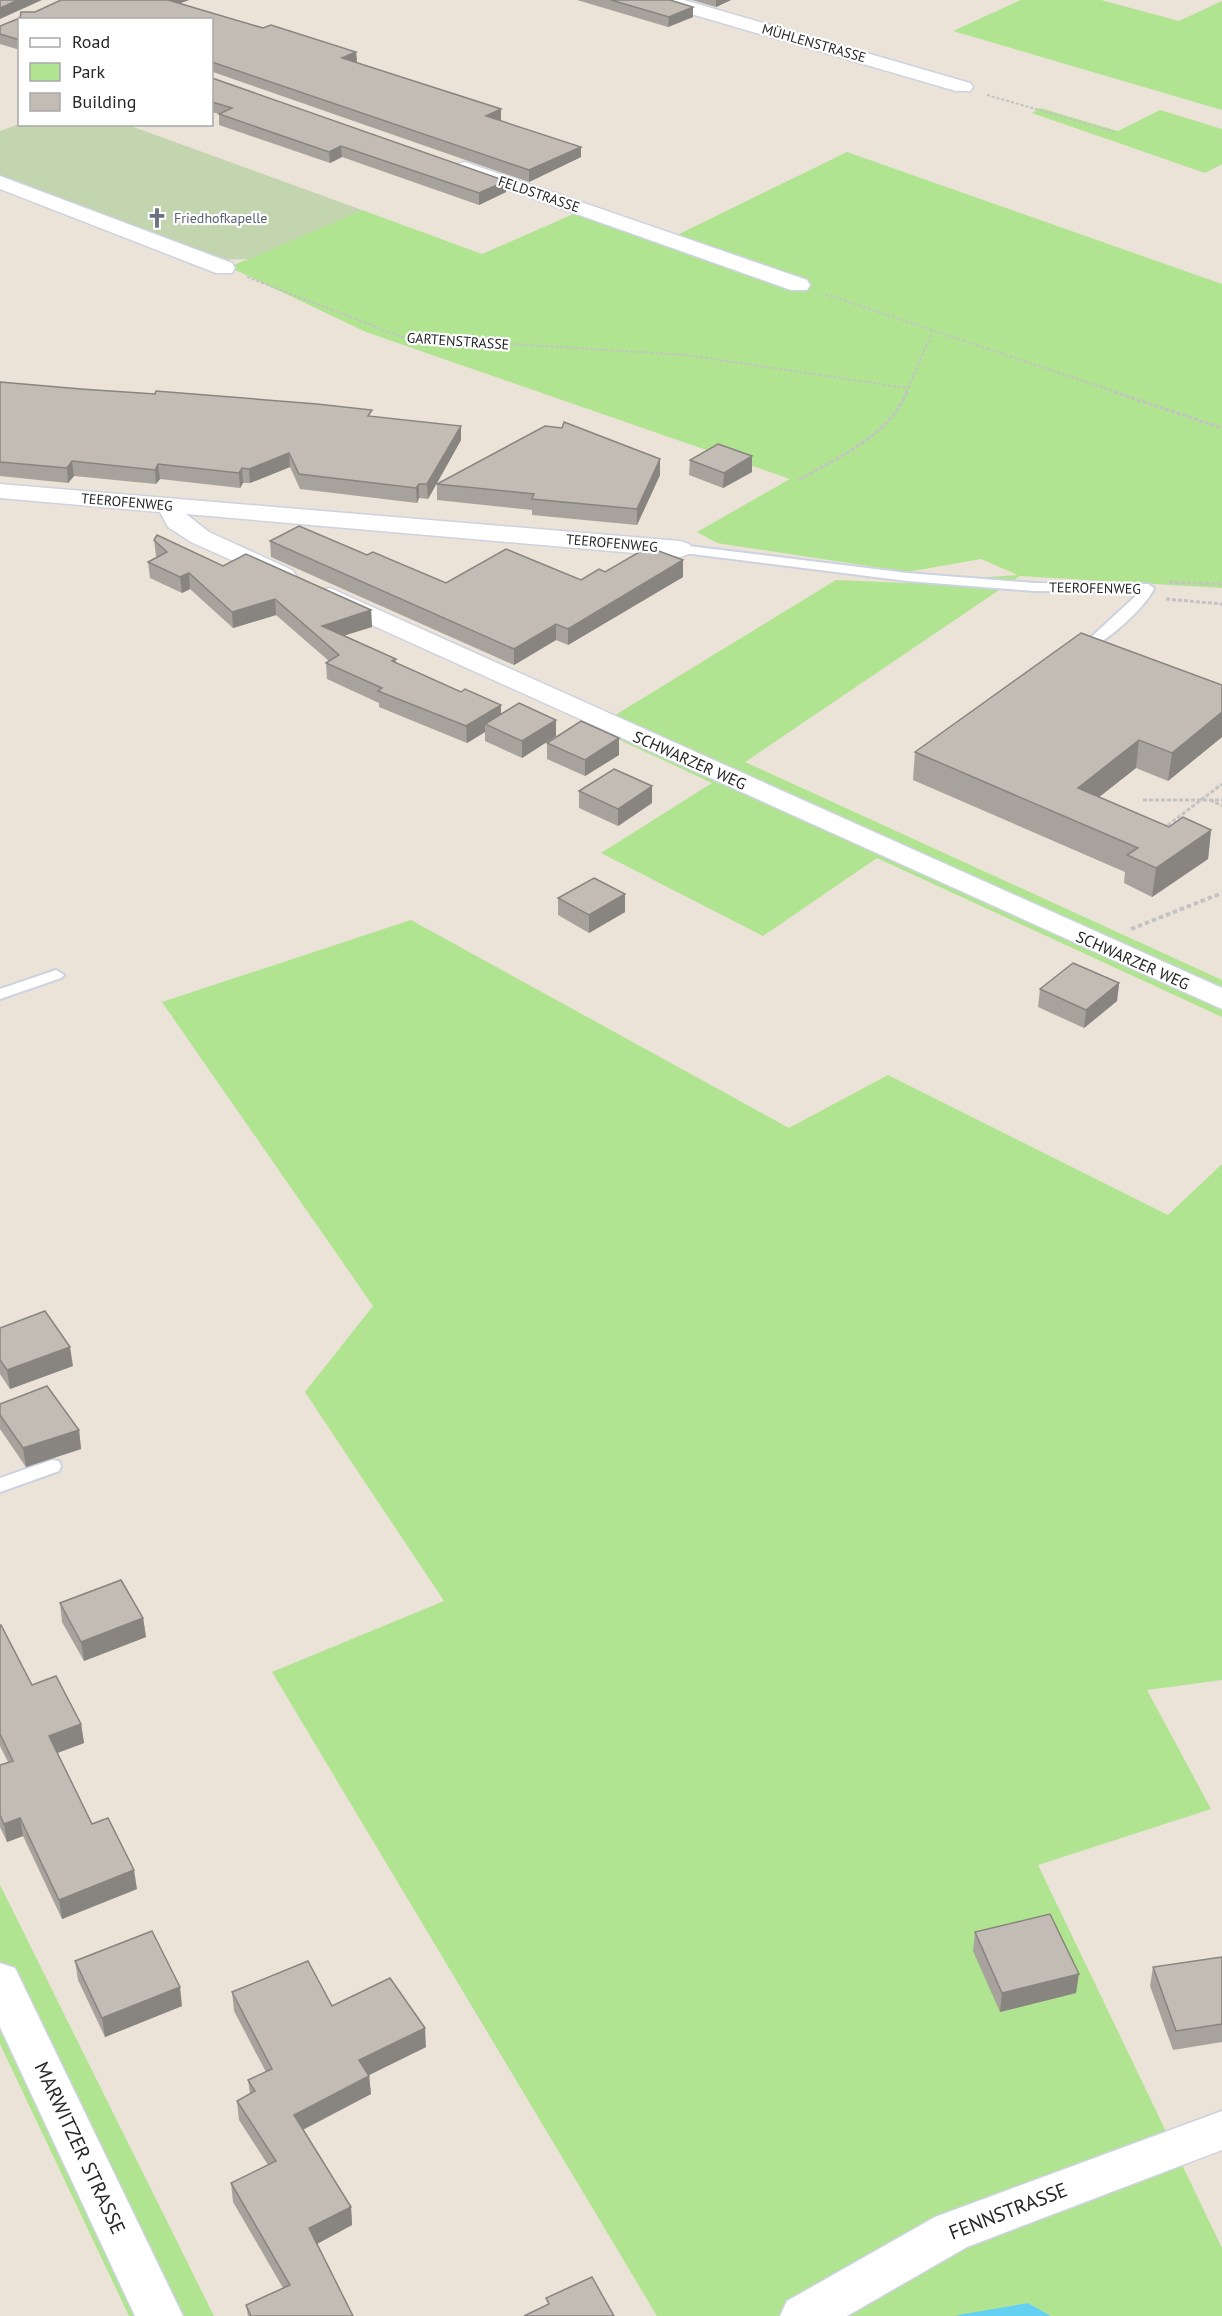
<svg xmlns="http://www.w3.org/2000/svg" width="1222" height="2316" font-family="'PT Sans',sans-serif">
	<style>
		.green { fill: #b0e491 }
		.cemetery { fill: #c2d5ae }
		.water { fill: #65d1f2 }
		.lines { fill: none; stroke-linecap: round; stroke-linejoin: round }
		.lane-casing { stroke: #cdd2e1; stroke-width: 4 }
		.street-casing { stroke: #cdd2e1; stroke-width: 3 }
		.path-far2 { stroke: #c3c3c3; stroke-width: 2; stroke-dasharray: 3 2; stroke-linecap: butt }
		.path-far1 { stroke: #c3c3c3; stroke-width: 3; stroke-dasharray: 4 2; stroke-linecap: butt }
		.path { stroke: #c3c3c3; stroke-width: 4; stroke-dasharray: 4.5 3; stroke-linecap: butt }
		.lane { fill: #fff; fill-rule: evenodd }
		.street { fill: #fff; fill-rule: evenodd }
		.wall { fill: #a7a29c }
		.shaded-wall { fill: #88847f }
		.building { fill: #c2bcb5; stroke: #88847f; stroke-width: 1.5 }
		.labels { text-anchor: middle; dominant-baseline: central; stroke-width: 4.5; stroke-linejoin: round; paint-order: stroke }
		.far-street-label { font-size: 14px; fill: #272727; stroke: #fff }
		.far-worship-label { font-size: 14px; fill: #5b616d; stroke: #fff; text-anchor: start }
		.street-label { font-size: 16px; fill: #272727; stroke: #fff }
		.near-street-label { font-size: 20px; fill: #272727; stroke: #fff }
	</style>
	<rect width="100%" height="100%" fill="#ebe2d8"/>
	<!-- green -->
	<g class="green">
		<path d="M1021 0H1101L1179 21 1222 1V110L953 31Z"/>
		<path d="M1040 108 1118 131 1160 110 1222 129V164L1205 173 1032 113Z"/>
		<path d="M847 152 1222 284V588L1020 576 745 762 1222 980V1017L877 858 763 936 601 853 712 783 594 728 836 580 906 583 1018 575 981 559 907 572 717 543 697 532 790 479 366 332 229 267 362 210 482 254 585 209 671 238Z"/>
		<path d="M411 920 789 1128 888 1075 1168 1215 1222 1164V1680L1147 1690 1211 1809 1038 1865 1222 2248V2316H1051L1028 2303 956 2316H657L272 1672 444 1601 305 1392 373 1306 162 1002Z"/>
		<path d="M0 1885 214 2316H129L0 2044Z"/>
	</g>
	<!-- cemetery -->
	<path class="cemetery" d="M19 124 128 125 362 210 250 259 217 260 0 177V131Z"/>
	<!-- water -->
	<path class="water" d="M1028 2303 1051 2316H956L958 2315Z"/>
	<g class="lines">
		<!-- lane casing -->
		<g class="lane-casing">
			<g id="lane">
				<path d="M680 545 907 573 1034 583 1148 584 1154 588C1148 606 1093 657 1072 652V646L1089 639 1140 592 1034 591 907 581 676 552 674 549Z"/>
				<path d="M56 970 64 975 61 978 0 999V989Z"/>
				<path d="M52 1460 59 1461 61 1466 59 1471 0 1492V1478Z"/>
			</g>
		</g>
		<!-- street casing -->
		<g class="street-casing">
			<g id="street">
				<path d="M655 0H684L970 83 973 87 970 91H956L657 4Z"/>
				<path d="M465 162 807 280 810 285 807 290H791L458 172 455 168 458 164Z"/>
				<path d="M0 176 232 263 235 268 232 273H216L0 189Z"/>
				<path d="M0 484 680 541 689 544 693 549 689 554 680 557 186 514 209 532 292 570 296 575 292 580 283 583 191 542 168 527 160 512 0 498Z"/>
				<path d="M330 588 1222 988V1009L321 602 317 596 321 590Z"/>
				<path d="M0 1963 15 1968 183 2316H135L0 2027Z"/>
				<path d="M1222 2111V2150L967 2247 847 2316H780L787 2301 935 2217Z"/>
			</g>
		</g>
		<!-- path-far2 -->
		<g class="path-far2">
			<path d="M987 95 1115 132"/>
			<path d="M247 277 402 337 686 355 907 388"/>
			<path d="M825 294 1119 393"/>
			<path d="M906 393 932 332"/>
		</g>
		<!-- path-far1 -->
		<g class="path-far1">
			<path d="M1114 392 1222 428"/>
			<path d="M799 480C838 457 889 436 907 392"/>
			<path d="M1169 582 1222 584"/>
			<path d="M1166 599 1222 604"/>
			<path d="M1143 800H1222"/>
			<path d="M1210 800 1222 806"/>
			<path d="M1163 829 1222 784"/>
		</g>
		<!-- path -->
		<path class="path" d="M1131 929 1222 893"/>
		<!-- lane -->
		<use href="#lane" class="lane"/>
		<!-- street -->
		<use href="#street" class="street"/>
	</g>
	<!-- wall -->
	<g class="wall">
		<path d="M189 0 180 3 263 28 356 52 357 62 501 120H500L581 157 529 182 213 72 20 20V50L0 44V26L35 12Z"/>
		<path d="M577 0H670L693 17 668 27Z"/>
		<path d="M692 0H731L716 7Z"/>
		<path d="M212 78 506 192 479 205 342 157 330 163 219 125V114L212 112Z"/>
		<path d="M0 382 372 417 461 440 428 499 419 498 417 503 300 489 290 467 250 483H243L240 488 160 479 156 484 74 476 68 483 0 476Z"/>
		<path d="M752 456V472L723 488 689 475 690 460Z"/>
		<path d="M660 459V475L637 525 532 515V510L437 500V484Z"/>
		<path d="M154 540 223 566 371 610 372 627 344 635 396 659V663L501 714 556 736 522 758 485 741V732L467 743 379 707V703L327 679 326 663 329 661 276 615 233 628 190 589 182 593 150 578 148 562 157 557 156 556Z"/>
		<path d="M270 541 367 555 446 583 581 580 605 572 683 560V577L568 645 556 640 514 665 271 557Z"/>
		<path d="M1222 685V737L1168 781 1136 768 1099 797 1169 827 1211 830 1208 859 1152 897 1124 883 1125 872 913 780 915 752Z"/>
		<path d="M619 738V755L585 776 547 759V743Z"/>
		<path d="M579 791 652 803 618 826 579 808Z"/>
		<path d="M558 898 625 912 589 933 558 915Z"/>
		<path d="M1119 983 1117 1001 1084 1028 1038 1007 1040 989Z"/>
		<path d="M0 1328 73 1366 10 1389 0 1374Z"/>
		<path d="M0 1404 79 1430 81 1449 26 1467 0 1429Z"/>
		<path d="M60 1603 143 1618 146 1637 84 1661 62 1622Z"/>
		<path d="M0 1625 32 1685 81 1724 84 1743 57 1753 92 1824 137 1889 62 1919 23 1836 7 1842 0 1827V1765L8 1762 0 1746Z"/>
		<path d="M975 1932 1076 1993 1000 2012 973 1951Z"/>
		<path d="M1222 1957V2042L1173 2050 1150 1986 1153 1967Z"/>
		<path d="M75 1961 182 2006 105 2037 78 1980Z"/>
		<path d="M232 1992 332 2006 426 2047 369 2075 371 2094 303 2130 351 2207 352 2225 317 2244 353 2316H248L246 2305 283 2288 233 2202 231 2183 268 2165 239 2120 237 2101 250 2094 248 2080 266 2072 234 2011Z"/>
	</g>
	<!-- shaded-wall -->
	<g class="shaded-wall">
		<path d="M18 0H42L0 19V8Z"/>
		<path d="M164 0H189L165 9Z"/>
		<path d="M716 0H731L716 7Z"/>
		<path d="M693 7V17L668 27 669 17Z"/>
		<path d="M356 52 357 62 342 58Z"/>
		<path d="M501 109V120L486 126V116Z"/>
		<path d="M341 146 342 157 330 163 329 152Z"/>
		<path d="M581 147V157L529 182V170Z"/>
		<path d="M506 181V192L479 205V193Z"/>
		<path d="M461 426V440L428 499 427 484Z"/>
		<path d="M289 453 290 467 250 483 249 469Z"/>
		<path d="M752 456V472L723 488 724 473Z"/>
		<path d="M660 459V475L637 525V509Z"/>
		<path d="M72 461 74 476 68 483 67 468Z"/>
		<path d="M158 464 160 479 156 484 155 470Z"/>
		<path d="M242 468 243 483 240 488 239 473Z"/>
		<path d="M419 484V498L417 503 416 488Z"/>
		<path d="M683 560V577L568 645V629Z"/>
		<path d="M189 573 190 589 182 593 180 577Z"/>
		<path d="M275 599 276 615 233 628 232 612Z"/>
		<path d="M371 610 372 627 324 642 322 626Z"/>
		<path d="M556 624V640L514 665V649Z"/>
		<path d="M501 705V722L485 724V732L467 743 466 726Z"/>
		<path d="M1222 712V737L1168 781 1172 753Z"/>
		<path d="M556 720V736L522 758V741Z"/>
		<path d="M619 738V755L585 776V760Z"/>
		<path d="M1139 740 1136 768 1075 816 1078 788Z"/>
		<path d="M652 786V803L618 826V809Z"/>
		<path d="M1211 830 1208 859 1152 897 1156 868Z"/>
		<path d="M625 894V912L589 933V915Z"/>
		<path d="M1119 983 1117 1001 1084 1028 1086 1010Z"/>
		<path d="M70 1347 73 1366 10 1389 7 1370Z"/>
		<path d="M79 1430 81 1449 26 1467 23 1448Z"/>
		<path d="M143 1618 146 1637 84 1661 81 1642Z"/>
		<path d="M81 1724 84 1743 52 1755 49 1736Z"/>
		<path d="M20 1818 23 1836 7 1842 4 1824Z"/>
		<path d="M134 1870 137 1889 62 1919 59 1900Z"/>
		<path d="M1079 1974 1076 1993 1000 2012 1002 1993Z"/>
		<path d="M180 1987 182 2006 105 2037 102 2018Z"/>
		<path d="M425 2028 426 2047 361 2079 359 2060Z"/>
		<path d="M369 2076 371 2094 296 2133 294 2115Z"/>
		<path d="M351 2207 352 2225 311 2247 309 2228Z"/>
	</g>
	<!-- building -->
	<g class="building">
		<path d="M0 0H18L0 8Z"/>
		<path d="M61 0H168L263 28 271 25 356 52 342 58 501 109 486 116 581 147 529 170 212 62V20H20V40L0 34V26L20 18 21 12H35Z"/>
		<path d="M611 0H670L693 7 669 17Z"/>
		<path d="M212 78 506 181 479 193 341 146 329 152 219 114 232 108 212 102Z"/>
		<path d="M0 382 81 389 155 394 156 391 317 404 372 410 368 416 461 426 427 484H419L416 488 299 474 289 453 249 469 242 468 239 473 158 464 155 470 72 461 67 468 0 462Z"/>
		<path d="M564 422 660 459 637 509 532 499 534 494 437 484 545 426 562 428Z"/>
		<path d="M718 444 752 456 724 473 690 460Z"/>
		<path d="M299 526 367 555 373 552 446 583 506 549 581 580 599 569 605 572 648 547 683 560 568 629 556 624 514 649 270 541Z"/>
		<path d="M157 535 223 566 246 554 371 610 322 626 396 659 392 661 461 692 465 689 501 705 466 726 378 691 382 688 326 663 339 655 275 599 232 612 189 573 180 577 148 562 167 552 154 540Z"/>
		<path d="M1081 633 1222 685V712L1172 753 1139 740 1078 788 1169 827 1183 817 1211 830 1156 868 1127 855 1138 848 915 752Z"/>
		<path d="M519 703 556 720 522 741 485 724Z"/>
		<path d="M581 721 619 738 585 760 547 743Z"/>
		<path d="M614 769 652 786 618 809 579 791Z"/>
		<path d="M594 878 625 894 589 915 558 898Z"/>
		<path d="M1073 963 1119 983 1086 1010 1040 989Z"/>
		<path d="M45 1311 70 1347 7 1370 0 1360V1328Z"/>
		<path d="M47 1386 79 1430 23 1448 0 1415V1404Z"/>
		<path d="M121 1580 143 1618 81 1642 60 1603Z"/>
		<path d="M0 1625H1L32 1685 56 1676 81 1724 49 1736 92 1824 108 1818 134 1870 59 1900 20 1818 4 1824 0 1815V1765L13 1761 0 1734Z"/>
		<path d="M1050 1914 1079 1974 1002 1993 975 1932Z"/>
		<path d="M152 1931 180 1987 102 2018 75 1961Z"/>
		<path d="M1222 1957V2024L1176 2031 1153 1967Z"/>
		<path d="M308 1961 332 2006 390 1978 425 2028 359 2060 369 2076 294 2115 351 2207 309 2228 353 2316H251L246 2305 290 2285 231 2183 276 2161 237 2101 255 2091 248 2080 272 2069 232 1992Z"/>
		<path d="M592 2277 614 2316H524L549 2304 546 2298Z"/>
	</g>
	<!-- icons -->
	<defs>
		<g id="church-bare" transform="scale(1.62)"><path d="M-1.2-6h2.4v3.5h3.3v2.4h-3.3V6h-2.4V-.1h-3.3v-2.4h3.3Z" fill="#6b7280" stroke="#fff" stroke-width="2.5" paint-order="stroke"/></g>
	</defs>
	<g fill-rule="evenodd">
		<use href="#church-bare" x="157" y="218"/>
	</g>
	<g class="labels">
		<!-- far-street labels -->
		<g class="far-street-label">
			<text transform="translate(814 43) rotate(16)">MÜHLENSTRASSE</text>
			<text transform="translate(539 194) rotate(19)">FELDSTRASSE</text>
			<text transform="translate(458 341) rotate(4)">GARTENSTRASSE</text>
			<text transform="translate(127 502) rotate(5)">TEEROFENWEG</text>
			<text transform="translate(612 543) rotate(5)">TEEROFENWEG</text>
			<text transform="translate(1095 588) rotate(1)">TEEROFENWEG</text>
		</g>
		<!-- far-worship labels -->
		<g class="far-worship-label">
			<text x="174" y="218">Friedhofkapelle</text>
		</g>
		<!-- street labels -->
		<g class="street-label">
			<text transform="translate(690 760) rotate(24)">SCHWARZER WEG</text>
			<text transform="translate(1133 960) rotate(24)">SCHWARZER WEG</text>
		</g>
		<!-- near-street labels -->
		<g class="near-street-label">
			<text transform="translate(80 2148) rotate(65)">MARWITZER STRASSE</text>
			<text transform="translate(1008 2211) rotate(-21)">FENNSTRASSE</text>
		</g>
	</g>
	<!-- legend -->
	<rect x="18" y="18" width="195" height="108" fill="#ffffff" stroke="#a9a9a9" stroke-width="1.5"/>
	<rect x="30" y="38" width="30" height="9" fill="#ffffff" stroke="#a9a9a9" stroke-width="1.5"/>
	<text x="72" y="48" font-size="18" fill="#272727">Road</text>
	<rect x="30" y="63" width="30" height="18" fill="#b0e491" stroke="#a9a9a9" stroke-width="1.5"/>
	<text x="72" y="78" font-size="18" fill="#272727">Park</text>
	<rect x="30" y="93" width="30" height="18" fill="#c2bcb5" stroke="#a9a9a9" stroke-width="1.5"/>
	<text x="72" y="108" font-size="18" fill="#272727">Building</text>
</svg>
